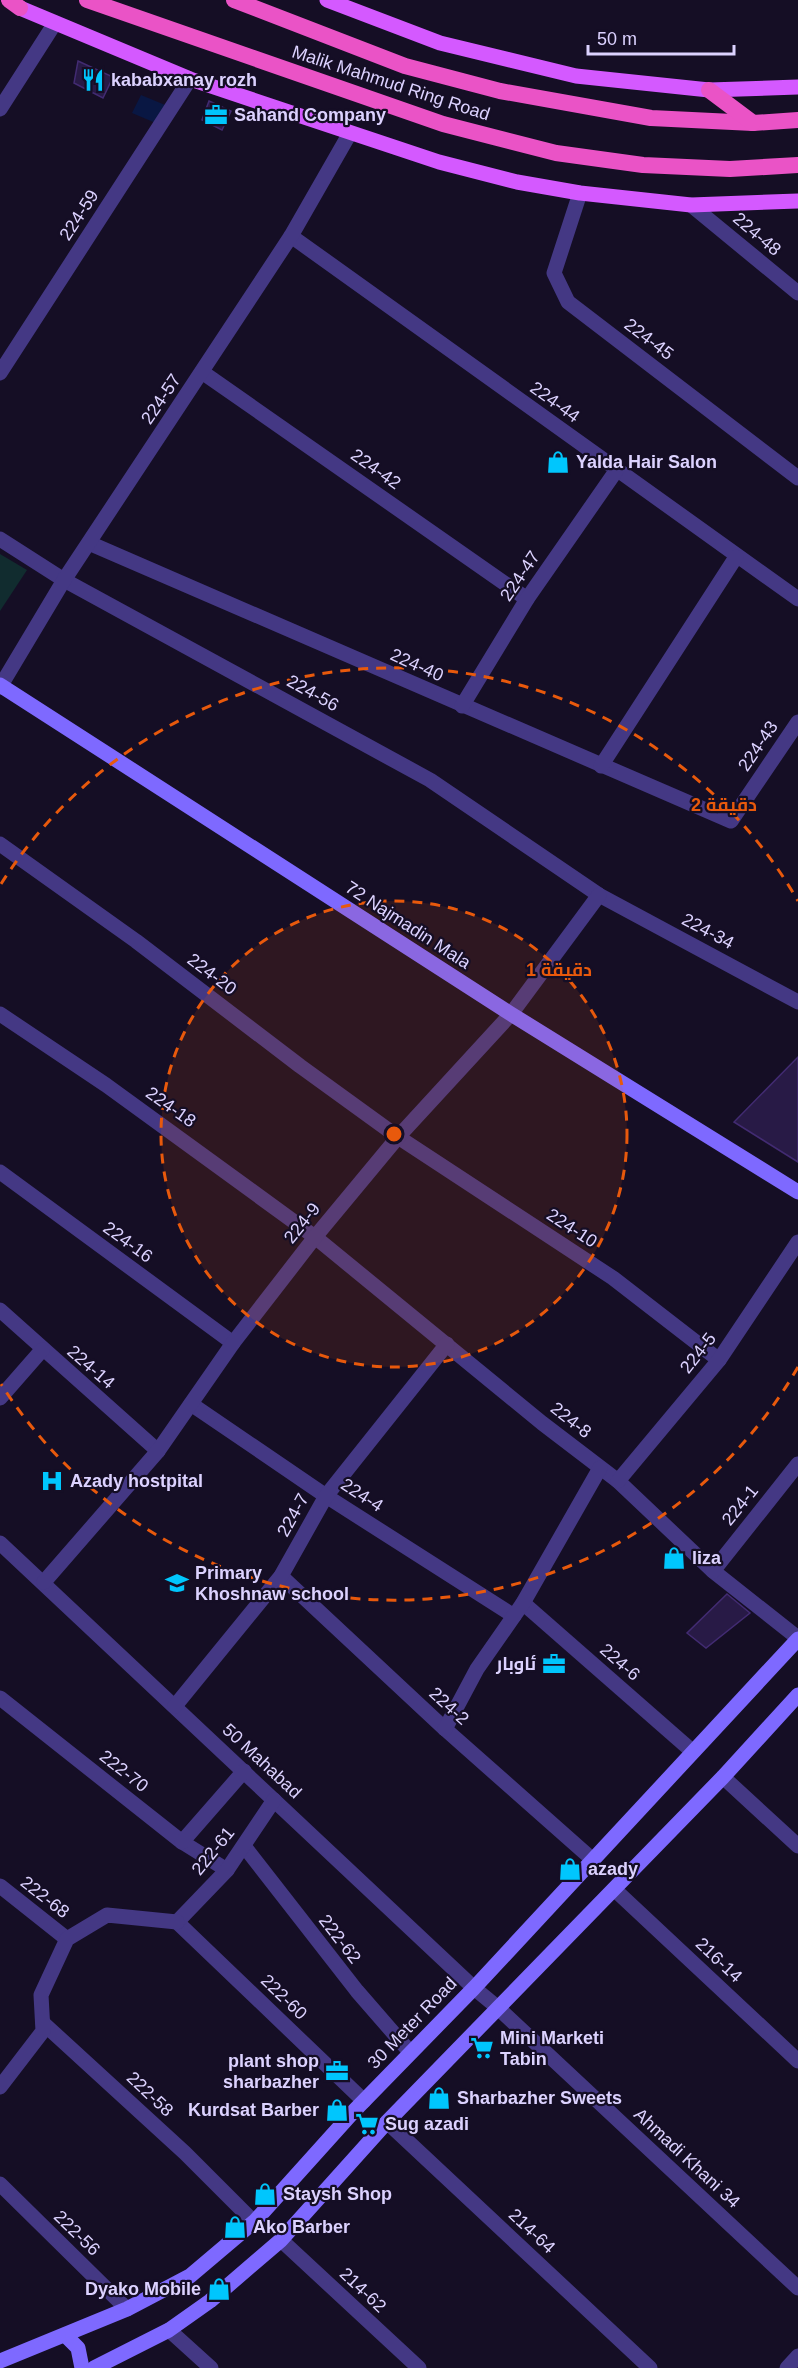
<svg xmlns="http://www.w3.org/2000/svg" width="798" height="2368" font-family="Helvetica,Cairo,sans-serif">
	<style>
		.green { fill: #112c2f }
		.water { fill: #091743 }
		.building { fill: #281a46; stroke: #422b72; stroke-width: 1.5 }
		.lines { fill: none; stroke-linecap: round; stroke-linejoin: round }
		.minor { stroke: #443884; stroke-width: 15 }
		.tertiary { stroke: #443884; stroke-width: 15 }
		.secondary { stroke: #7e69ff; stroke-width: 15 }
		.primary { stroke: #d459ff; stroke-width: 15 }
		.trunk { stroke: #ea53c6; stroke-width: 16 }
		.ring { fill: none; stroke: #e8590c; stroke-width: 3; stroke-dasharray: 10 8 }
		.labels { text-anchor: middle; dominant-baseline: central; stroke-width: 4.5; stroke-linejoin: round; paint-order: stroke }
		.poi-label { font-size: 18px; font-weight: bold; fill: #dcd2ff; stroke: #150e25; text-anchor: start }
		.street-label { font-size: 18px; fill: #dcd2ff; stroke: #150e25 }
		.centre { fill: #e8590c; stroke: #150e25; stroke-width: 3 }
		.ring-label { font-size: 18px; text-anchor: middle; font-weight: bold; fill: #e8590c; stroke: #150e25; stroke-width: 4.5; stroke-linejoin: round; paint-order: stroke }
	</style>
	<rect width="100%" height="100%" fill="#150e25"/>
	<!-- green -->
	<path class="green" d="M0 554 27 570 0 611Z"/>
	<!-- water -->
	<path class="water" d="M141 95 170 107 158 124 132 113Z"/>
	<!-- building -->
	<g class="building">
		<path d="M78 61 113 77 103 98 74 83Z"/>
		<path d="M209 101 231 111 222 130 202 120Z"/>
		<path d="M798 1057V1162L734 1122Z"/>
		<path d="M727 1594 750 1613 706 1648 687 1633Z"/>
	</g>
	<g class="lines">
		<!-- minor -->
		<g class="minor">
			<path d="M0 109 55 23"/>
			<path d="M580 193 554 273 568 302 798 478"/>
			<path d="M691 205 798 293"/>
			<path d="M291 236 798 599"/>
			<path d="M202 372 527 599"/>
			<path d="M0 373 190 79"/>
			<path d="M0 539 64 580 430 780 599 895 798 1002"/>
			<path d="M89 543 731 821 798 722"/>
			<path d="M0 687 64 580 291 236 350 133"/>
			<path d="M462 706 527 599 616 471"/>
			<path d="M601 766 736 557"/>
			<path d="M0 844 136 941 300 1066 398 1137 613 1278 719 1360"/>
			<path d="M0 1014 106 1085 315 1237 542 1423 618 1481 713 1571 798 1638"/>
			<path d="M0 1172 233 1343"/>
			<path d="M0 1310 158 1451"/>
			<path d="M0 1398 42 1350"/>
			<path d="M191 1404 326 1496 514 1616"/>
			<path d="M618 1481 719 1360 798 1242"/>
			<path d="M0 1543 474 1988 497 2007"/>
			<path d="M713 1571 798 1464"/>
			<path d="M281 1576 445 1729 593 1860"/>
			<path d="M44 1582 158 1451 233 1343 315 1237 398 1137 511 1014 599 895"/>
			<path d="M523 1603 692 1751"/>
			<path d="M0 1698 182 1842 227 1870"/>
			<path d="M175 1706 281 1576 326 1496 447 1344"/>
			<path d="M445 1729 477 1669 523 1603 600 1468"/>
			<path d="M723 1777 798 1846"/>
			<path d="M182 1842 244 1771"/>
			<path d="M244 1846 357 1991 410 2052"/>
			<path d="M0 1886 67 1939"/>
			<path d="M614 1889 798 2061"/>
			<path d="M177 1922 364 2101"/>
			<path d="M177 1922 227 1870 274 1800"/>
			<path d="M43 2023 185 2153 254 2222"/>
			<path d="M0 2087 43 2031 41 1995 67 1939 107 1915 177 1922"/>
			<path d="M387 2122 650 2368"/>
			<path d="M0 2184 127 2309"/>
			<path d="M281 2240 419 2368"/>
			<path d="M169 2330 211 2368"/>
		</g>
		<!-- tertiary -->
		<g class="tertiary">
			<path d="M497 2007 798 2288"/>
			<path d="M787 2368 798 2356"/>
		</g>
		<!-- secondary -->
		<g class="secondary">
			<path d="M0 685 511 1014 798 1192"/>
			<path d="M65 2335 78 2348 82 2368"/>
			<path d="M0 2361 127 2309 190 2276 255 2221 354 2111 474 1988 798 1639"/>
			<path d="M94 2368 169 2330 210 2301 281 2240 387 2122 723 1777 798 1695"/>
		</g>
		<!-- primary -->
		<g class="primary">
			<path d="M327 0 440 43 576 76 709 90 798 87"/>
			<path d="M20 8 190 79 439 162 517 182 580 193 691 205 798 201"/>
		</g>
		<!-- trunk -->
		<g class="trunk">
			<path d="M9 0 20 8"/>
			<path d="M87 0 443 124 556 153 643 165 730 169 798 165"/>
			<path d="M234 0 405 66 500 91 651 118 753 123 798 120"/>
			<path d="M709 90 753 123"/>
		</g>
	</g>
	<!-- distance rings -->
	<circle cx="394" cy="1134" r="233" fill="#e8590c" fill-opacity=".12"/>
	<g class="ring">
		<circle cx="394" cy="1134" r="233"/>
		<path d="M798 1367A466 466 0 0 1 1 1384M1 884A466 466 0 0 1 798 901"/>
	</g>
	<!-- icons -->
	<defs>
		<g id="restaurant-bare" transform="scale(1.8)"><path d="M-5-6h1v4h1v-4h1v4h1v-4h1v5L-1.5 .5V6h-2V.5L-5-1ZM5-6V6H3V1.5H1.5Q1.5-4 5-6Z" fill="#00c6fd" stroke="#150e25" stroke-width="2.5" paint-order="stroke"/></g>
		<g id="office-bare" transform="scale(1.8)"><path d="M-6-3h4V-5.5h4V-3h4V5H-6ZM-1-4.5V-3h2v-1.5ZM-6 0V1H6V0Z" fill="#00c6fd" stroke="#150e25" stroke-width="2.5" paint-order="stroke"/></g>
		<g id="shop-bare" transform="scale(1.8)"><path d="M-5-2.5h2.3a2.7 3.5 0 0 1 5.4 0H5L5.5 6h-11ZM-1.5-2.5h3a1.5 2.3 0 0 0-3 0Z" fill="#00c6fd" stroke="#150e25" stroke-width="2.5" paint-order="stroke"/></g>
		<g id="hospital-bare" transform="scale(1.8)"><path d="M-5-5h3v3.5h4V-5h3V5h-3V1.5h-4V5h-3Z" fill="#00c6fd" stroke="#150e25" stroke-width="2.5" paint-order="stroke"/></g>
		<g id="school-bare" transform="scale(1.8)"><path d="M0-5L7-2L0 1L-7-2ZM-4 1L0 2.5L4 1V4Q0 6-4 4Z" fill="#00c6fd" stroke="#150e25" stroke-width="2.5" paint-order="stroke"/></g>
		<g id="supermarket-bare" transform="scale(1.8)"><path d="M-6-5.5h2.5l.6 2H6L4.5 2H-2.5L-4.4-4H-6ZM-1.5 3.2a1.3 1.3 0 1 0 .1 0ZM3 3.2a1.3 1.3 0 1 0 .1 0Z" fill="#00c6fd" stroke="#150e25" stroke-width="2.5" paint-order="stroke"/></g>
	</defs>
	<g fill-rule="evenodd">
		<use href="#restaurant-bare" x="93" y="80"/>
		<use href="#office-bare" x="216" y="115"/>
		<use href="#shop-bare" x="558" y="462"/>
		<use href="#hospital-bare" x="52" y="1481"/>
		<use href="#shop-bare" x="674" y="1558"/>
		<use href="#school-bare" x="177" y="1583"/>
		<use href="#office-bare" x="554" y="1664"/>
		<use href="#shop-bare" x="570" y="1869"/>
		<use href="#supermarket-bare" x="482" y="2048"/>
		<use href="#office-bare" x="337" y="2071"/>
		<use href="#shop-bare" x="439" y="2098"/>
		<use href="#shop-bare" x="337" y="2110"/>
		<use href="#supermarket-bare" x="367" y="2124"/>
		<use href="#shop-bare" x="265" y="2194"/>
		<use href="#shop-bare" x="235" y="2227"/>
		<use href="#shop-bare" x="219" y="2289"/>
	</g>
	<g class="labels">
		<!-- poi labels -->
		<g class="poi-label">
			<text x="111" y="80">kababxanay rozh</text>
			<text x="234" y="115">Sahand Company</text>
			<text x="576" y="462">Yalda Hair Salon</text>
			<text x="70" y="1481">Azady hostpital</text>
			<text x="692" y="1558">liza</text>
			<text x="195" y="1573">Primary<tspan x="195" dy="21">Khoshnaw school</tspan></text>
			<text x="536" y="1664" text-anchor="end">ئاوبار</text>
			<text x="588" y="1869">azady</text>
			<text x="500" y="2038">Mini Marketi<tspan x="500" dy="21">Tabin</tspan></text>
			<text x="319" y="2061" text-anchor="end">plant shop<tspan x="319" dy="21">sharbazher</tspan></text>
			<text x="457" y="2098">Sharbazher Sweets</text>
			<text x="319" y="2110" text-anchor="end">Kurdsat Barber</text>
			<text x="385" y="2124">Sug azadi</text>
			<text x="283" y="2194">Staysh Shop</text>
			<text x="253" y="2227">Ako Barber</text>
			<text x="201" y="2289" text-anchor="end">Dyako Mobile</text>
		</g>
		<!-- street labels -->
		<g class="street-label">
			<text transform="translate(391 83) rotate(18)">Malik Mahmud Ring Road</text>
			<text transform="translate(79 215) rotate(-57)">224-59</text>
			<text transform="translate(757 234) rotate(40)">224-48</text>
			<text transform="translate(649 339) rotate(37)">224-45</text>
			<text transform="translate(161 399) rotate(-56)">224-57</text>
			<text transform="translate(555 402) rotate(36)">224-44</text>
			<text transform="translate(376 469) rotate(35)">224-42</text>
			<text transform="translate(520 576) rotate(-56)">224-47</text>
			<text transform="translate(417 665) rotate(24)">224-40</text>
			<text transform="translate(313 693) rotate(29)">224-56</text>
			<text transform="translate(758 746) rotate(-56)">224-43</text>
			<text transform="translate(408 925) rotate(33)">72 Najmadin Mala</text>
			<text transform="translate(708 931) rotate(28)">224-34</text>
			<text transform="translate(212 974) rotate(37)">224-20</text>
			<text transform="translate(171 1107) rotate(35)">224-18</text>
			<text transform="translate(302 1223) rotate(-51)">224-9</text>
			<text transform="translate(572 1228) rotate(33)">224-10</text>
			<text transform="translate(128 1242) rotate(36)">224-16</text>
			<text transform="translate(698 1353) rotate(-52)">224-5</text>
			<text transform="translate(91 1367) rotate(41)">224-14</text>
			<text transform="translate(571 1420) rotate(38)">224-8</text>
			<text transform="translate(362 1495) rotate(33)">224-4</text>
			<text transform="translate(740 1505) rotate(-51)">224-1</text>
			<text transform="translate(293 1515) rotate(-61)">224-7</text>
			<text transform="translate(620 1662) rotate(41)">224-6</text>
			<text transform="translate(449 1706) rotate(42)">224-2</text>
			<text transform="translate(262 1761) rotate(43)">50 Mahabad</text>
			<text transform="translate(124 1771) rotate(38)">222-70</text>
			<text transform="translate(213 1851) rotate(-51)">222-61</text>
			<text transform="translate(45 1897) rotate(38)">222-68</text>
			<text transform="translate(340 1939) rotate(52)">222-62</text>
			<text transform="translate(719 1960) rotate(43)">216-14</text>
			<text transform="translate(284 1997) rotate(44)">222-60</text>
			<text transform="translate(412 2023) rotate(-46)">30 Meter Road</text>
			<text transform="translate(150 2094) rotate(43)">222-58</text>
			<text transform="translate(687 2158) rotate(43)">Ahmadi Khani 34</text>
			<text transform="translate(532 2231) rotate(43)">214-64</text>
			<text transform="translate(77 2233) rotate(44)">222-56</text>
			<text transform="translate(363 2290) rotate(43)">214-62</text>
		</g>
	</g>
	<circle cx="394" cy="1134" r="9" class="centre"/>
	<g class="ring-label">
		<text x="724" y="811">2 دقيقة</text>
		<text x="559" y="976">1 دقيقة</text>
	</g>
	<!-- scale -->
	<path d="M588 45v9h146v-9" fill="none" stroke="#dcd2ff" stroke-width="3"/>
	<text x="597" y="45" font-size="18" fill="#dcd2ff" stroke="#150e25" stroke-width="4.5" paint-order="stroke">50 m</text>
</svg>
